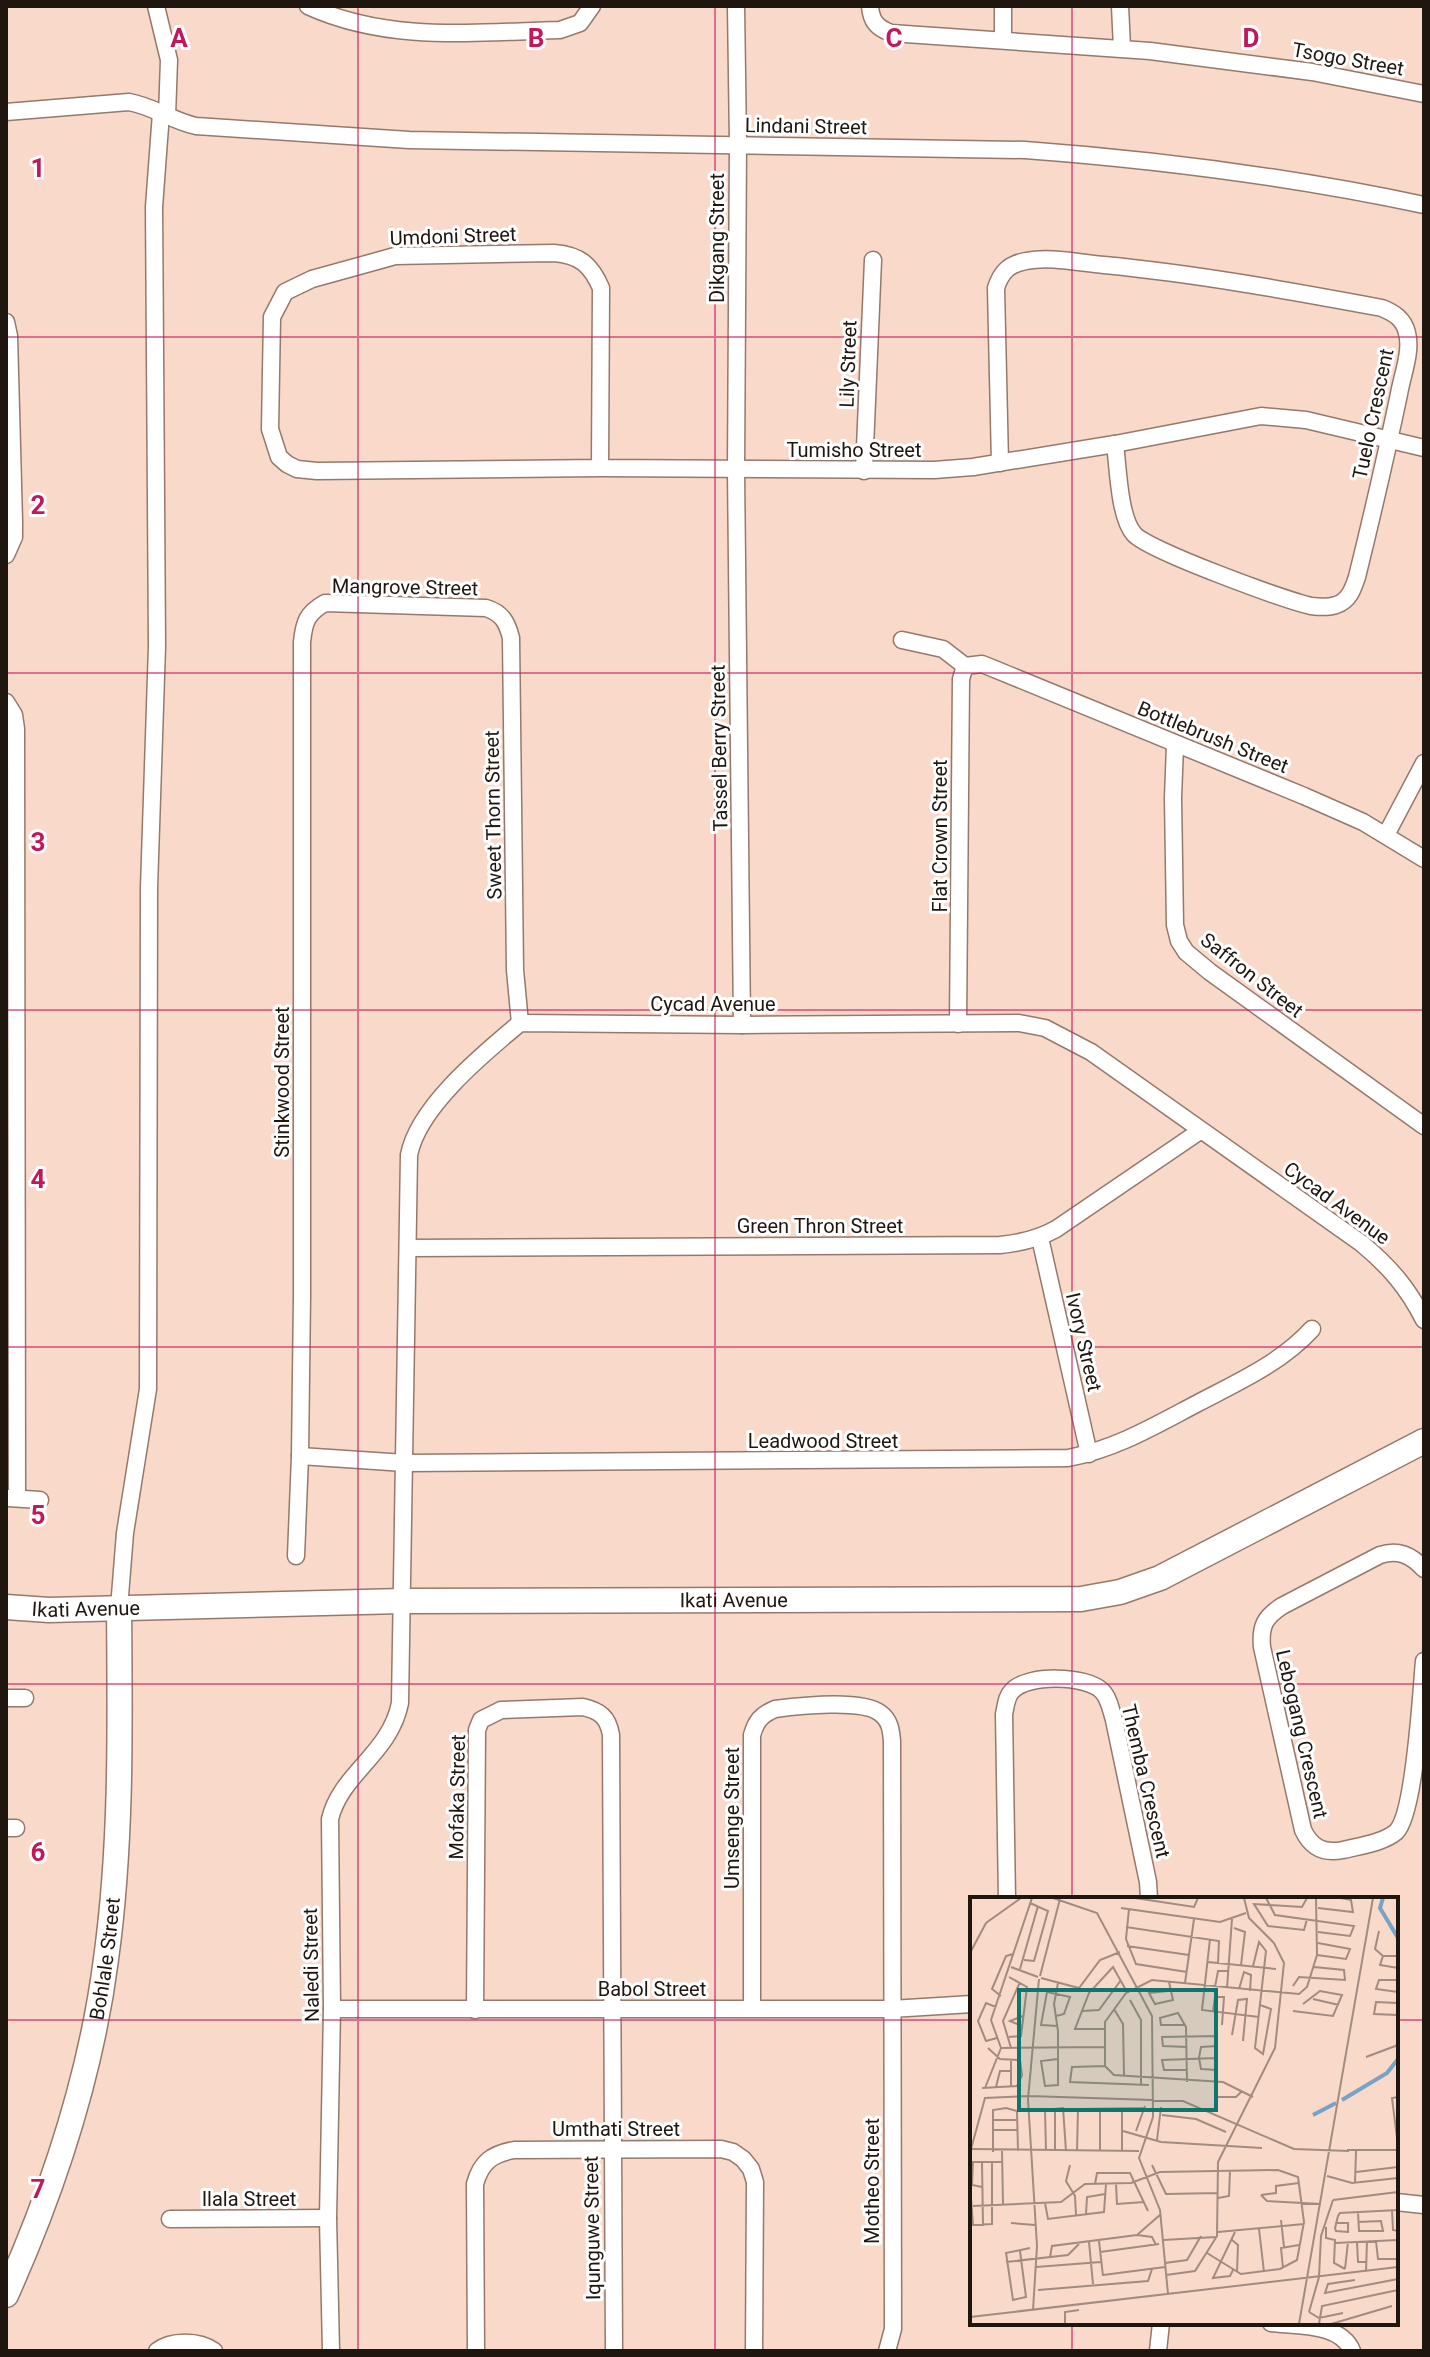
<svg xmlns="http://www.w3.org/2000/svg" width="1430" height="2357" font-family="Roboto,sans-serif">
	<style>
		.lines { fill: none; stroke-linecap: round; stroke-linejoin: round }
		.street-casing { stroke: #95796c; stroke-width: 19 }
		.secondary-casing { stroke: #95796c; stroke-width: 27 }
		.street { stroke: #fff; stroke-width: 16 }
		.secondary { stroke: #fff; stroke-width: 24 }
		.grid { fill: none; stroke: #c2185b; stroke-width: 2; stroke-opacity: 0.55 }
		.labels { text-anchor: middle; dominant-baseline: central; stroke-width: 6; stroke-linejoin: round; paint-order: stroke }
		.street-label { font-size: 20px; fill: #201610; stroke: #fff }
		.inset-river { fill: none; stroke: #78a3c6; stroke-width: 4 }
		.inset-road { fill: none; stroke: #a28b80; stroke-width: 2 }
		.view { fill: #0f766e; fill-opacity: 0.15; stroke: #0f766e; stroke-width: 4 }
		.inset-edge { fill: none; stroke: #201610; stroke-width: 4 }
		.grid-label { font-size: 26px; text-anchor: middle; font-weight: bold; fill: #c2185b; stroke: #fff; stroke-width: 6; stroke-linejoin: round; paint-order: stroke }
	</style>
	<rect width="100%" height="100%" fill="#f9d9ca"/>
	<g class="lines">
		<!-- street casing -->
		<g class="street-casing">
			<g id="street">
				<path d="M156 6 169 60 167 116"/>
				<path d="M308 6C389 43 475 32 560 30L580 23 592 6"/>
				<path d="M736 6 738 144 736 470 742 1025"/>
				<path d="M870 6C871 21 877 28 891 33L1150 51 1312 72 1424 94"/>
				<path d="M1003 6V39"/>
				<path d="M1120 6 1122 48"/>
				<path d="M6 112 129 102C153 106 172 121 196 126L409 140 1025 150C1159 160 1292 177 1424 205"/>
				<path d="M6 322 9 336 14 521V537L6 555"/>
				<path d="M1000 463 996 288C1001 272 1009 264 1026 261 1050 256 1080 263 1104 265 1198 274 1290 291 1382 308 1394 313 1404 319 1407 333 1412 351 1402 376 1399 394 1386 456 1372 516 1357 577 1353 589 1349 601 1336 605 1328 608 1319 607 1311 606 1285 600 1147 550 1134 534 1119 517 1118 467 1115 444"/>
				<path d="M600 468 601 288C591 265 580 255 554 253L395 256 312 279 285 292 272 317 270 429 279 457 287 464 297 469 317 471 600 468 934 470 973 467 1115 444 1261 416 1306 420 1424 448"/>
				<path d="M864 471 873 260"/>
				<path d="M902 640 943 649 965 666"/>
				<path d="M6 702 14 715 16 729 17 1498"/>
				<path d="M1175 745 1173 798 1175 925 1179 941 1186 952 1210 972 1424 1126"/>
				<path d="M1386 835 1424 763"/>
				<path d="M958 1024 961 679 965 666 982 664 992 668 1304 796 1363 822 1424 859"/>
				<path d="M1040 1238 1089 1454"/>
				<path d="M408 1248 1000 1245C1021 1243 1038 1239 1056 1229L1200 1131"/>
				<path d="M300 1456 405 1463 1068 1458C1116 1449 1156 1425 1198 1403 1238 1382 1281 1363 1312 1329"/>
				<path d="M8 1498 40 1500"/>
				<path d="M296 1556 300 1456 302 1296V642C304 622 307 613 325 603L486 608C502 613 507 622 511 638L515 970 520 1023"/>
				<path d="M1424 1569C1411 1555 1398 1549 1380 1555L1282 1606C1265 1617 1260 1626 1262 1647L1303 1830C1311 1847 1323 1854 1343 1850 1359 1846 1383 1843 1396 1832 1415 1814 1421 1693 1424 1661"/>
				<path d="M119 1608 125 1533 148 1389 149 888 157 646 154 207 161 113"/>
				<path d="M6 1698H25"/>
				<path d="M6 1828H16"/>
				<path d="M1007 1899 1004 1714C1006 1706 1006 1697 1012 1691 1027 1674 1086 1675 1102 1691 1109 1698 1111 1710 1114 1720L1148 1882 1149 1899"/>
				<path d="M752 2008V1735C756 1721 761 1715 775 1709 798 1706 862 1699 880 1713 890 1720 891 1730 892 1741L893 2329 887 2351"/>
				<path d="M332 2009H891L972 2004"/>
				<path d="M475 2010 477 1730 481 1720 501 1710 583 1707C600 1711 608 1717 611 1735L614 2351"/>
				<path d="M1396 2202 1424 2205"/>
				<path d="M170 2219 328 2218"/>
				<path d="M1271 2323C1297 2326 1341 2323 1352 2351"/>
				<path d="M157 2351C171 2340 199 2340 214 2351"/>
				<path d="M331 2351 328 2218 332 2009 330 1819C341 1773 390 1754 400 1703L409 1155C418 1107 483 1054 520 1023L742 1025 1019 1023 1045 1028 1091 1052 1361 1243C1389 1266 1408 1288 1424 1320"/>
				<path d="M476 2351 475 2184C481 2162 492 2154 514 2150L721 2149 733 2152 743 2159 751 2169 755 2182 754 2351"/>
				<path d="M1158 2351 1161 2323"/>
			</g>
		</g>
		<!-- secondary casing -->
		<g class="secondary-casing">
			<g id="secondary">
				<path id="s1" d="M6 1607 49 1610 402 1601 1081 1599 1120 1592 1160 1578 1424 1441"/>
				<path id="s2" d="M6 2295C54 2188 91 2076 106 1959 122 1843 120 1725 119 1608"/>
			</g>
		</g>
		<!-- street -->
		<use href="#street" class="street"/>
		<!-- secondary -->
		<use href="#secondary" class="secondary"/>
	</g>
	<!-- grid -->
	<path class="grid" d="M358 6V2351M715 6V2351M1072 6V1899M6 337H1424M6 673H1424M6 1010H1424M6 1347H1424M6 1684H1424M6 2020H972M1396 2020H1424M1072 2323V2351"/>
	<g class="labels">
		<!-- street labels -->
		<g class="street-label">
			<text transform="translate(1348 59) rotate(10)">Tsogo Street</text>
			<text transform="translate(806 126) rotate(1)">Lindani Street</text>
			<text transform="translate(453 236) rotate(-2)">Umdoni Street</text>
			<text transform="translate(717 238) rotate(-90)">Dikgang Street</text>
			<text transform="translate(848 364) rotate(-88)">Lily Street</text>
			<text transform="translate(1373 414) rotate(-78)">Tuelo Crescent</text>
			<text x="854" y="450">Tumisho Street</text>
			<text transform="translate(405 587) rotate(1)">Mangrove Street</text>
			<text transform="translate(1213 737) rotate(22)">Bottlebrush Street</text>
			<text transform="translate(719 748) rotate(-91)">Tassel Berry Street</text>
			<text transform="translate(493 815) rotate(-91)">Sweet Thorn Street</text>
			<text transform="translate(940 836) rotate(-90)">Flat Crown Street</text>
			<text transform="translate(1252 975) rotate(38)">Saffron Street</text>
			<text x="713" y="1004">Cycad Avenue</text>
			<text transform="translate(282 1082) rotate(-90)">Stinkwood Street</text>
			<text transform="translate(1337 1203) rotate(36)">Cycad Avenue</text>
			<text x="820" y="1226">Green Thron Street</text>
			<text transform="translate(1084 1342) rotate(77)">Ivory Street</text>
			<text x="823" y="1441">Leadwood Street</text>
			<text stroke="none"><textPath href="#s1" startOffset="728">Ikati Avenue</textPath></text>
			<text stroke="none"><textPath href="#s1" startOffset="80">Ikati Avenue</textPath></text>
			<text transform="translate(1302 1734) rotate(77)">Lebogang Crescent</text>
			<text transform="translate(1146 1781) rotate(77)">Themba Crescent</text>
			<text transform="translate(457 1797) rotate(-89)">Mofaka Street</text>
			<text transform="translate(732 1818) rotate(-90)">Umsenge Street</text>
			<text stroke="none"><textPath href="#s2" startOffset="352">Bohlale Street</textPath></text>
			<text transform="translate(311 1965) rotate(-91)">Naledi Street</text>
			<text x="652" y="1989">Babol Street</text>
			<text x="616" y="2129">Umthati Street</text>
			<text transform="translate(872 2181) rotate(-90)">Motheo Street</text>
			<text x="249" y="2199">Ilala Street</text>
			<text transform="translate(592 2228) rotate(-91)">Iqunguwe Street</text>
		</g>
	</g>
	<!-- overview -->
	<g transform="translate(970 1897)">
		<rect width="428" height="428" fill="#f9d9ca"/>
		<path class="inset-river" d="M413 1 410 11 428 41M372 203 417 176 428 162M343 218 366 206"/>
		<path class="inset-road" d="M83 1 127 16 182 119 183 220 169 261 190 313 198 397M165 1 224 10 228 1M296 1 305 18 384 29 380 39 348 35M151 11 250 25 276 16M348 11 383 15 381 3 371 1M159 12 156 42 166 67 217 75M337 22 334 33 298 29 284 7 332 10 337 1M156 30 249 44 248 66M264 31 275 35 271 68M409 34 405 52 413 59M240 42 232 113 289 120M157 49 219 58M0 56 16 26 51 1M347 58 376 62 380 52 348 46M428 59H413L410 68 428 71M54 63 64 64 78 14 60 6M238 65 306 72M283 69 289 45 296 54 285 151 293 157 301 112 290 108M41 70 68 80M50 72 68 9M70 79 90 2M71 81 109 91 130 63 150 55M428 83H409L406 92 428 95M215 86 224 22M323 89 329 80 375 83 374 73 344 70M245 90 248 74H259M257 91 262 22M269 92 274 75 281 78 280 94M198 94 179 96 185 107 203 103 199 85M31 99 22 92 36 59 43 57M343 102 369 108M160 103 171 123V187M428 106 406 105 404 117 428 118M26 110 16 106 8 124 16 144 27 141M144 112 153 127 154 178M112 114 129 113 151 83M323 114 363 119 372 98 350 94 333 107M243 115 245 100H254L252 128M86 119 94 117 100 100 77 95 71 128 88 129M214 128H191L190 121 208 116 216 130 217 185M52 129 40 124 53 119M135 132H105L119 96 143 70 157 95M262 138 268 103 277 102 273 144M39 140 51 139 57 90 39 80M217 150 193 149 192 140 247 139V185M31 151 21 123 62 1M31 151 135 150M41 151 33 124 50 85M396 160 428 148M88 162 71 164 75 189 88 188V134L84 107 88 86M41 163V190M135 169 102 170 100 185 179 188M217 173H194L192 163 247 161M247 173 231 172 229 161 231 150 247 149M26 190 30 174H41M12 191 47 189 52 178 50 163 30 162 18 151M15 191 31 151M246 195 247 200H266L272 194M59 199 213 204 324 252 379 254M283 200 253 185 144 178 135 169V125L156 96 182 83 329 97 337 90 347 58 346 1M428 200 422 201 428 249M130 211V254M152 211V254M85 212V254M192 218 226 222 256 235M23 223H48M23 233H48M153 234 191 245 292 251M166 234 175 209M187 243 191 210M0 252 169 254M1 252 15 201 59 199M377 253H428M32 254 33 307M76 254 75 213 93 211 96 254M107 254 108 212 175 211M23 255V213L36 211 47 214 48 254M12 265 13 329M100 268 96 284 105 299 106 318M182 268 196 297 248 296M386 275 428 270M357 279 382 286 428 281M385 286 386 254M125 287 127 276H160L178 314M146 287 147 307 174 305M12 290 2 288 3 265H32M291 298 297 304 351 307M291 298 306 296V289L329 286M1 301 3 328 22 327V265M248 301 259 299 260 274M363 303 428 295M75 306 78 322 134 315 136 287M3 309 91 305 115 287 161 286 190 275 308 273 328 280 334 325 327 363 310 372 271 377 237 356M422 313 423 333 428 334M388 315 389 334H413L411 324 388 325M116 317 117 300 135 297M311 323 314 350M41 326 65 328M366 326H378V335L366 334 365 331 368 319 370 316 428 313M356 330V341L365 343 364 366 375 372M289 332 294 375M248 335 334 327M167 338 191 317M193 343 246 340M262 343 268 348 267 375M129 344 133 379M406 344 408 362H428M119 345 123 387M387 345 388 365H396M365 346 428 343M50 354 56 400 43 403 36 356 60 351M130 355 189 347M80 360 82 349 167 338 182 340 186 348M36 365 98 358 109 347M195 366 217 363 231 339M66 370 131 365M313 371 311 351 329 348M375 372 378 345M263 373 260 379 243 381 265 335M396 374 397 344M133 378 195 370M196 378 225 374 247 339 248 265 305 151 314 66 304 46 279 21 274 1M385 383 358 387 355 396 428 382M68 393 178 384 182 372M63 413 67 349 58 202 69 82M339 415 349 380 351 339 363 303M339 415 349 421 373 416M0 420 428 370M95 427V415L109 413M329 427 403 1M349 427 352 409 428 393M361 427 422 409"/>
		<path class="view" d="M49 93H246V213H49Z"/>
		<rect width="428" height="428" class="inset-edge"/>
	</g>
	<g class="grid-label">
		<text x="179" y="47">A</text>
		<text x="536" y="47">B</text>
		<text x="894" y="47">C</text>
		<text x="1251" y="47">D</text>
		<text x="38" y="177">1</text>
		<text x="38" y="514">2</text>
		<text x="38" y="851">3</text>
		<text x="38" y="1188">4</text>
		<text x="38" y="1524">5</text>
		<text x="38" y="1861">6</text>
		<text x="38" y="2198">7</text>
	</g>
	<!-- border -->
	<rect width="1430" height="2357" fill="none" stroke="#201610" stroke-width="16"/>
</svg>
